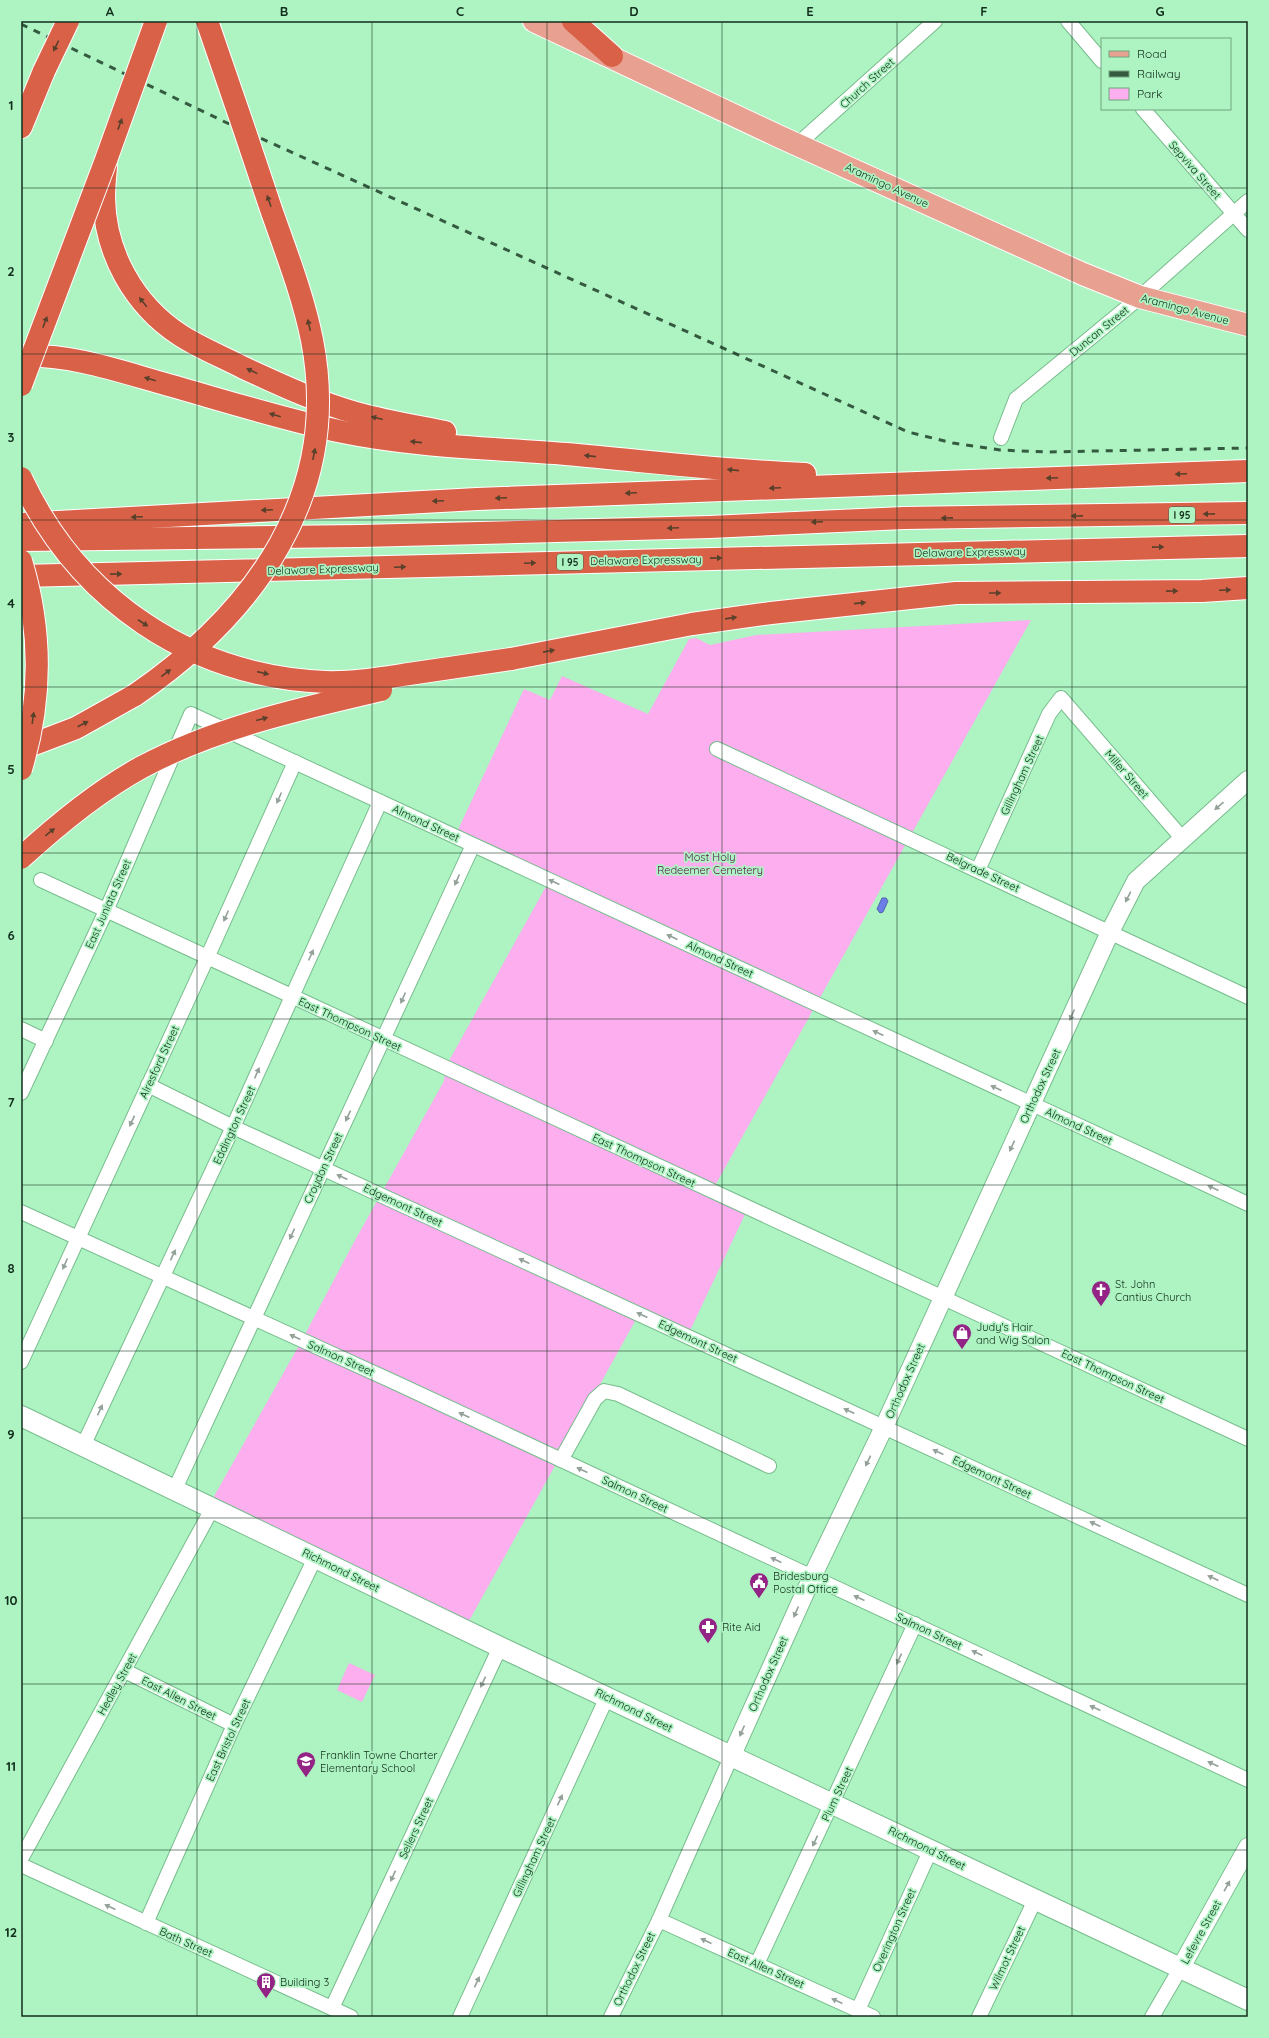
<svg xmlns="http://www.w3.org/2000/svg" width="1269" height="2038" font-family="Quicksand,sans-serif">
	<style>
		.green { fill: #fcaeee }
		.water { fill: #6a7de9; stroke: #5065ac }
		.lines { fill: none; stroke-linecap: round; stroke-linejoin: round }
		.minor-casing { stroke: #78bc8d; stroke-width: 16 }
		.tertiary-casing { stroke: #78bc8d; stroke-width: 20 }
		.secondary-casing { stroke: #78bc8d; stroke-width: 22 }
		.primary-casing { stroke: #fff; stroke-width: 24 }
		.motorway-casing { stroke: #fff; stroke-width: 24 }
		.minor { stroke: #fff; stroke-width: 14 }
		.tertiary { stroke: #fff; stroke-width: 18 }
		.secondary { stroke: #fff; stroke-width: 20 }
		.primary { stroke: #e8a091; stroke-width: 22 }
		.motorway { stroke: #d96148; stroke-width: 22 }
		.rail { stroke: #345a40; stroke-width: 3; stroke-dasharray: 7 7; stroke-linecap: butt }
		.motorway-bridge-casing { stroke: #fff; stroke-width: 24; stroke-linecap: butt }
		.motorway-bridge { stroke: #d96148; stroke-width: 22 }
		.oneway { fill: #58402b }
		.oneway2 { fill: #94a199 }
		.grid { fill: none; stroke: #122e1c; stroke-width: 1; stroke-opacity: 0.55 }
		.labels { text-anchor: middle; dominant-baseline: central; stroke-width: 3.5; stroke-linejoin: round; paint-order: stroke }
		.shield { fill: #aef4c2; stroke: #41694e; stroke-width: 1 }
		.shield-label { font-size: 10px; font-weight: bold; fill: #122e1c }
		.street-label { font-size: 11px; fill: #122e1c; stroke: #aef4c2 }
		.park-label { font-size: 11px; fill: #54154c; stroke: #aef4c2 }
		.poi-label { font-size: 11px; fill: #122e1c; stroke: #aef4c2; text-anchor: start }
		.neatline { fill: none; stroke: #122e1c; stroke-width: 1.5 }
		.grid-label { font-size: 13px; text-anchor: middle; font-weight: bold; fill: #122e1c }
	</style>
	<rect width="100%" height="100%" fill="#aef4c2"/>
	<!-- green -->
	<g class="green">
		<path d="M1031 620 712 1191 748 1208 687 1337 639 1314 464 1630 208 1507 302 1340 353 1244 444 1081 445 1068 549 881 455 836 524 689 550 700 562 676 648 714 689 639 696 638 710 645 756 635Z"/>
		<path d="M349 1663 375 1675 362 1702 337 1690Z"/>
	</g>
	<!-- water -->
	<path class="water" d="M882 898H886L888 901 883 912 880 913 877 909Z"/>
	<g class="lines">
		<!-- minor casing -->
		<g class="minor-casing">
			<g id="minor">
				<path d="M1068 21 1102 61"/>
				<path d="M1143 109 1248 230"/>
				<path d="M798 144 935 21"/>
				<path d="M1001 438 1016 399 1140 297 1248 201"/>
				<path d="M717 749 1248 997"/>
				<path d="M978 870 1049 714 1061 698 1182 838"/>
				<path d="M41 880 1248 1439"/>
				<path d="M21 1029 46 1041"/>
				<path d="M148 1085 233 1127 1248 1595"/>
				<path d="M21 1093 106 911 191 714 1248 1204"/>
				<path d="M21 1212 394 1382 1248 1780"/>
				<path d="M21 1362 207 958 295 762"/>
				<path d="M83 1446 233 1127 380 802"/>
				<path d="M561 1460 595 1399 604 1391 618 1394 769 1466"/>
				<path d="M174 1491 473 845"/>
				<path d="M125 1671 234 1725"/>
				<path d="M21 1859 212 1509"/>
				<path d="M21 1865 351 2017"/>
				<path d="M659 1920 873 2017"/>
				<path d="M146 1923 234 1725 315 1558"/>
				<path d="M757 1964 915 1624"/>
				<path d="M332 2008 500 1647"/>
				<path d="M858 2010 931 1849"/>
				<path d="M460 2017 607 1697"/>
				<path d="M611 2017 659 1920 731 1757"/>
				<path d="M979 2017 1035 1900"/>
				<path d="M1152 2017 1180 1969"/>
			</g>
		</g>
		<!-- tertiary casing -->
		<g class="tertiary-casing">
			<g id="tertiary">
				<path d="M731 1757 812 1577 884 1427 1110 932 1136 881 1248 780"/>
				<path d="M1180 1969 1248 1847"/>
			</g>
		</g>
		<!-- secondary casing -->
		<g class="secondary-casing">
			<path id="secondary" d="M21 1416 500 1647 1248 2000"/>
		</g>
		<!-- primary casing -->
		<g class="primary-casing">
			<path id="primary" d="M534 21 778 136 1083 274 1140 297 1248 325"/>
		</g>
		<!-- motorway casing -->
		<g class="motorway-casing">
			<g id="motorway">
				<path d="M573 21 612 56"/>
				<path d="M21 127 44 71"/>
				<path d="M106 167C105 177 104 188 104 198 105 253 134 305 180 335 200 348 223 357 244 368 281 385 317 402 356 413 385 421 415 426 445 432"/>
				<path d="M21 356C68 354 113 369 158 382 219 399 281 419 343 432 416 447 492 448 566 454 646 461 725 471 805 474"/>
				<path d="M21 524 477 499 1248 471"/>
				<path d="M21 540 361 536 710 527 904 518 1248 513"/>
				<path d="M21 576 1248 546"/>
				<path d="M511 659 692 624 771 613 956 593 1202 591 1248 588"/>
				<path d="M21 749 76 728 135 695"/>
			</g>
		</g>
		<!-- minor -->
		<use href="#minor" class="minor"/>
		<!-- tertiary -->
		<use href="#tertiary" class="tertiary"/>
		<!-- secondary -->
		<use href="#secondary" class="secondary"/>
		<!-- primary -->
		<use href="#primary" class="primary"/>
		<!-- motorway -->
		<use href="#motorway" class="motorway"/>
		<!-- rail -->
		<path class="rail" d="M21 24 225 122 908 432 953 443 1000 450 1047 452 1248 448"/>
		<!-- motorway-bridge casing -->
		<g class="motorway-bridge-casing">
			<g id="motorway-bridge">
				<path d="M44 71 68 21"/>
				<path d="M21 385 106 160 156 21"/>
				<path d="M21 478C78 600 190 676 325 682 353 683 382 678 409 674 443 669 477 664 511 659"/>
				<path d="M21 561C42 630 42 700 21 769"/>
				<path d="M135 695C256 612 342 493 312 340 303 295 286 252 271 209 250 146 229 84 207 21"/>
				<path d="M21 858C58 824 98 791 142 767 217 727 300 709 381 690"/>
			</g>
		</g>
		<!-- motorway-bridge -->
		<use href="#motorway-bridge" class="motorway-bridge"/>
	</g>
	<!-- one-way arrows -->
	<defs><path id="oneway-solid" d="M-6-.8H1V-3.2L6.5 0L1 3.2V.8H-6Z"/></defs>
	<g class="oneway">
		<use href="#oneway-solid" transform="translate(56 46) rotate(116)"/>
		<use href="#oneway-solid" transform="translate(120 124) rotate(-70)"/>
		<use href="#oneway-solid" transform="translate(269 201) rotate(-109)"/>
		<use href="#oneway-solid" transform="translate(143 302) rotate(-129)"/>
		<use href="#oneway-solid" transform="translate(45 322) rotate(-69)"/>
		<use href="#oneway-solid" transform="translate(309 325) rotate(-103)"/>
		<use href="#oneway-solid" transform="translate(252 371) rotate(-154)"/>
		<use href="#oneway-solid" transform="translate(150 379) rotate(-164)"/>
		<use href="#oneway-solid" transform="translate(275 415) rotate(-164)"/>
		<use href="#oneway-solid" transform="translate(377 418) rotate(-166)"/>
		<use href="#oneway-solid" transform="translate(416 442) rotate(-174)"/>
		<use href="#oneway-solid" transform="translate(314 454) rotate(-79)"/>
		<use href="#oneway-solid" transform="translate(590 456) rotate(-174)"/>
		<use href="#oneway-solid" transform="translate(733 470) rotate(-174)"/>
		<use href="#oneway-solid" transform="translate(1181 474) rotate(178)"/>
		<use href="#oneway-solid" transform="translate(1052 478) rotate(178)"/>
		<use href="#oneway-solid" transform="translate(775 488) rotate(178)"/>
		<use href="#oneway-solid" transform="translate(631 493) rotate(178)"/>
		<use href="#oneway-solid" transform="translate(501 498) rotate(178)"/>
		<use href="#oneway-solid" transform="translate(438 501) rotate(177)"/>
		<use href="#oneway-solid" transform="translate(267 510) rotate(177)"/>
		<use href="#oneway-solid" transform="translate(1209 514) rotate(179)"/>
		<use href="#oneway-solid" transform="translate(1077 516) rotate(179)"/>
		<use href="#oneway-solid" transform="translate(137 517) rotate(177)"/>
		<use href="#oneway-solid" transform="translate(947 518) rotate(179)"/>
		<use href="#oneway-solid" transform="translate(817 522) rotate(178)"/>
		<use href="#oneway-solid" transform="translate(673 528) rotate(178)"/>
		<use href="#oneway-solid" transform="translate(1158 547) rotate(-1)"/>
		<use href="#oneway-solid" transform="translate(716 558) rotate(-1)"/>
		<use href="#oneway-solid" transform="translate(530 563) rotate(-2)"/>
		<use href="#oneway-solid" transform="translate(400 567) rotate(-2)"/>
		<use href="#oneway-solid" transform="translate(116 574) rotate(-1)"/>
		<use href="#oneway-solid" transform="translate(1225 590) rotate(-3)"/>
		<use href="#oneway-solid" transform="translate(1172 591) rotate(-1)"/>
		<use href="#oneway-solid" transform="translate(995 593)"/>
		<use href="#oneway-solid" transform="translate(860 603) rotate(-6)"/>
		<use href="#oneway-solid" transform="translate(731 618) rotate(-8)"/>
		<use href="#oneway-solid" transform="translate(143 623) rotate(33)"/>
		<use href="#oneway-solid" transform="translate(549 651) rotate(-11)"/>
		<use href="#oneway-solid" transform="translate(166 673) rotate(-38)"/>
		<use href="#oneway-solid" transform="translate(263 673) rotate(13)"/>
		<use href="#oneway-solid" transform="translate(33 718) rotate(-82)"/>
		<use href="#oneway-solid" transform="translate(262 719) rotate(-15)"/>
		<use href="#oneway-solid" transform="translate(83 724) rotate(-27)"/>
		<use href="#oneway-solid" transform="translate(50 832) rotate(-39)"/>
	</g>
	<g class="oneway2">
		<use href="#oneway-solid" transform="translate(279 798) rotate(114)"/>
		<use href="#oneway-solid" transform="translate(1219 806) rotate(139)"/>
		<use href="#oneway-solid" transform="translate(457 880) rotate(114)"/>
		<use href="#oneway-solid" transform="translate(554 882) rotate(-155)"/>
		<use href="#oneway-solid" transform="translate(1128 897) rotate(117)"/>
		<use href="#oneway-solid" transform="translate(226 916) rotate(114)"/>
		<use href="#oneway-solid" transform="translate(672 937) rotate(-155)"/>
		<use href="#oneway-solid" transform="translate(311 955) rotate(-66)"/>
		<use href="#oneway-solid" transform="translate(403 998) rotate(114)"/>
		<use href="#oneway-solid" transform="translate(1072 1015) rotate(114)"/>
		<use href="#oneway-solid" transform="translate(878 1033) rotate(-155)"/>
		<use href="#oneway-solid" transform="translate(257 1073) rotate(-66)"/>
		<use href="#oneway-solid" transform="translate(996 1088) rotate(-155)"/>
		<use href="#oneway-solid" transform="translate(348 1116) rotate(115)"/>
		<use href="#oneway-solid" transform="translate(132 1121) rotate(115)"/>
		<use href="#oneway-solid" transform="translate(1012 1146) rotate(115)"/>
		<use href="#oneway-solid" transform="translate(342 1177) rotate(-155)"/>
		<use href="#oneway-solid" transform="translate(1213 1188) rotate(-155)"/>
		<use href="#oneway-solid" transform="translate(292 1234) rotate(115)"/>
		<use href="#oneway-solid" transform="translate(173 1255) rotate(-65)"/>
		<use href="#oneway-solid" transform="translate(524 1261) rotate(-155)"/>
		<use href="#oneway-solid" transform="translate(65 1264) rotate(114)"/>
		<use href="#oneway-solid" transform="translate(642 1315) rotate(-155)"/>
		<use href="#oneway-solid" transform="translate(295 1337) rotate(-155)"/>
		<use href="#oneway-solid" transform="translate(100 1410) rotate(-65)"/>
		<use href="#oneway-solid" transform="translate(849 1411) rotate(-155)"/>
		<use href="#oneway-solid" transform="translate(464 1415) rotate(-155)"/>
		<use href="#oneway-solid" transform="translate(938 1452) rotate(-155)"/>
		<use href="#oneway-solid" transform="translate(868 1461) rotate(116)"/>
		<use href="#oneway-solid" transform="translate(582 1470) rotate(-155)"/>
		<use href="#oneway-solid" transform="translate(1095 1524) rotate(-155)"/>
		<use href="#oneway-solid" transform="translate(776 1560) rotate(-155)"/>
		<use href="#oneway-solid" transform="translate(1213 1578) rotate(-155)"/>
		<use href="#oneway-solid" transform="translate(859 1598) rotate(-155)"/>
		<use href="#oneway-solid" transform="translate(796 1612) rotate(114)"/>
		<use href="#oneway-solid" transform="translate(977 1653) rotate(-155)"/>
		<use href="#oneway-solid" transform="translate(899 1659) rotate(115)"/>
		<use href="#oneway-solid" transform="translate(483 1682) rotate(115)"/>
		<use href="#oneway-solid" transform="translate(1095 1708) rotate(-155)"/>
		<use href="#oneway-solid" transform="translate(742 1731) rotate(114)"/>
		<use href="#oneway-solid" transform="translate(1213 1764) rotate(-155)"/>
		<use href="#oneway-solid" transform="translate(560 1800) rotate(-65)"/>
		<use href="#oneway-solid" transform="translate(815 1841) rotate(115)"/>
		<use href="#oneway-solid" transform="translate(393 1876) rotate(115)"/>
		<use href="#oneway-solid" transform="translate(1227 1886) rotate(-61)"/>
		<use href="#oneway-solid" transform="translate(110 1907) rotate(-155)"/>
		<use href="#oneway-solid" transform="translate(706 1941) rotate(-156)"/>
		<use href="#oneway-solid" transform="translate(477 1982) rotate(-65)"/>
		<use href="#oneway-solid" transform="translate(837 2001) rotate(-155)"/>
	</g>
	<!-- grid -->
	<path class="grid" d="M197 21V2017M372 21V2017M547 21V2017M722 21V2017M897 21V2017M1072 21V2017M21 188H1248M21 354H1248M21 520H1248M21 687H1248M21 853H1248M21 1019H1248M21 1185H1248M21 1351H1248M21 1518H1248M21 1684H1248M21 1850H1248"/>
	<!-- icons -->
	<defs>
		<g id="church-pin" transform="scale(1)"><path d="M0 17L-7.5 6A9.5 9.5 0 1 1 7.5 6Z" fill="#932486" stroke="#aef4c2"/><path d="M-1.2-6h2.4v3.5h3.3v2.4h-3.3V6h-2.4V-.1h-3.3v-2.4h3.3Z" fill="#fff"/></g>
		<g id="shop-pin" transform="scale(1)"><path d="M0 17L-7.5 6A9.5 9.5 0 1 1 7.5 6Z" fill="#932486" stroke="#aef4c2"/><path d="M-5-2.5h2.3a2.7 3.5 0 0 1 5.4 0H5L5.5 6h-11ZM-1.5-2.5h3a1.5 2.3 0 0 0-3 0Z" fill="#fff"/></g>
		<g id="civic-pin" transform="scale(1)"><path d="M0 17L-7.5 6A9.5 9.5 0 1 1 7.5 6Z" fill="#932486" stroke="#aef4c2"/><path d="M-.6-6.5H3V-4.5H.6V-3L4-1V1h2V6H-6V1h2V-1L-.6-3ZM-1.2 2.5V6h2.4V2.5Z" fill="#fff"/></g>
		<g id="pharmacy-pin" transform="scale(1)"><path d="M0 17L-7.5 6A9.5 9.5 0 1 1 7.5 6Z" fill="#932486" stroke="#aef4c2"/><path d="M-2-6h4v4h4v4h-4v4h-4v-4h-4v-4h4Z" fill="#fff"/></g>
		<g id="school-pin" transform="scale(1)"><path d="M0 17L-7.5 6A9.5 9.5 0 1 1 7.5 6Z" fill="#932486" stroke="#aef4c2"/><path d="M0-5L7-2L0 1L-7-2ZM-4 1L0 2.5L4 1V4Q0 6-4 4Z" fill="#fff"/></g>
		<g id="building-pin" transform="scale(1)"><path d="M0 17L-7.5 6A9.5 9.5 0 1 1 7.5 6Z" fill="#932486" stroke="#aef4c2"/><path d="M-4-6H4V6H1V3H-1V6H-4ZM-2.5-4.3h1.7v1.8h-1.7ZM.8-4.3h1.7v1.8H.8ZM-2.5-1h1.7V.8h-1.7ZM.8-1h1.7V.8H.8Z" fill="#fff"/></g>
	</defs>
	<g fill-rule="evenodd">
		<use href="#church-pin" x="1101" y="1290"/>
		<use href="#shop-pin" x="962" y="1333"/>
		<use href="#civic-pin" x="759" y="1582"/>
		<use href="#pharmacy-pin" x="708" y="1627"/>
		<use href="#school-pin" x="306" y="1761"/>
		<use href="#building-pin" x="266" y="1982"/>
	</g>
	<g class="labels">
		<!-- shield labels -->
		<g class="shield">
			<rect x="1169" y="507" width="26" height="16" rx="3"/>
			<rect x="557" y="554" width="26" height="16" rx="3"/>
		</g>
		<g class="shield-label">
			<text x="1182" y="515">I 95</text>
			<text x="570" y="562">I 95</text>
		</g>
		<!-- street labels -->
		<g class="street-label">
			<text transform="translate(867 83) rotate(-42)">Church Street</text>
			<text transform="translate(1195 170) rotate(49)">Sepviva Street</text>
			<text transform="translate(887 185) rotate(25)">Aramingo Avenue</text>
			<text transform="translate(1185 309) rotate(15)">Aramingo Avenue</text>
			<text transform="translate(1099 331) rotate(-39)">Duncan Street</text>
			<text transform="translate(970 552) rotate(-1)">Delaware Expressway</text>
			<text transform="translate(646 560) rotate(-1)">Delaware Expressway</text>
			<text transform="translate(323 569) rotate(-2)">Delaware Expressway</text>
			<text transform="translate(1127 774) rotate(49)">Miller Street</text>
			<text transform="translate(1022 775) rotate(-65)">Gillingham Street</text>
			<text transform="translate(426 823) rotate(25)">Almond Street</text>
			<text transform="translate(983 872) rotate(25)">Belgrade Street</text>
			<text transform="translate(108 904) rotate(-66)">East Juniata Street</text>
			<text transform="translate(720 959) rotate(25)">Almond Street</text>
			<text transform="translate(350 1024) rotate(25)">East Thompson Street</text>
			<text transform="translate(159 1062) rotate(-65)">Alresford Street</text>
			<text transform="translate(1040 1086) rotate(-65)">Orthodox Street</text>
			<text transform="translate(234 1125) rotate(-65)">Eddington Street</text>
			<text transform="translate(1079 1126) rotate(25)">Almond Street</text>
			<text transform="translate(644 1160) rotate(25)">East Thompson Street</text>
			<text transform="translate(323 1168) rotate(-65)">Croydon Street</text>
			<text transform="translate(403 1205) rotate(25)">Edgemont Street</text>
			<text transform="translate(698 1341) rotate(25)">Edgemont Street</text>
			<text transform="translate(341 1358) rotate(24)">Salmon Street</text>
			<text transform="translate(1113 1376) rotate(25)">East Thompson Street</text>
			<text transform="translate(905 1381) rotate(-66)">Orthodox Street</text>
			<text transform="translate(992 1477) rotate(25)">Edgemont Street</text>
			<text transform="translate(635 1494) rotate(25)">Salmon Street</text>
			<text transform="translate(341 1570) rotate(26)">Richmond Street</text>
			<text transform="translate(929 1631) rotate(25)">Salmon Street</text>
			<text transform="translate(768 1674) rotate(-66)">Orthodox Street</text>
			<text transform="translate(117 1684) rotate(-61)">Hedley Street</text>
			<text transform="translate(179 1698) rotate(27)">East Allen Street</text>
			<text transform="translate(634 1710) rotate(26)">Richmond Street</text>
			<text transform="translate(228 1740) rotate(-65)">East Bristol Street</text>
			<text transform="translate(837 1794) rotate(-65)">Plum Street</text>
			<text transform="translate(416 1828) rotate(-65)">Sellers Street</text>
			<text transform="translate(927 1848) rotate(26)">Richmond Street</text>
			<text transform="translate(534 1857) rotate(-65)">Gillingham Street</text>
			<text transform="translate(894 1930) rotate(-66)">Overington Street</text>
			<text transform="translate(1201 1932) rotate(-61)">Lefevre Street</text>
			<text transform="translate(186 1942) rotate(24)">Bath Street</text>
			<text transform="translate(1007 1958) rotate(-65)">Wilmot Street</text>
			<text transform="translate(766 1968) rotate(24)">East Allen Street</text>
			<text transform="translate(634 1969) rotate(-64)">Orthodox Street</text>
		</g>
		<!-- park labels -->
		<g class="park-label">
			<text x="710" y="857">Most Holy<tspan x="710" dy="13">Redeemer Cemetery</tspan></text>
		</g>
		<!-- poi labels -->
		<g class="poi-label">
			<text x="1115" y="1284">St. John<tspan x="1115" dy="13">Cantius Church</tspan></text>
			<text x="976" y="1327">Judy's Hair<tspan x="976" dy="13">and Wig Salon</tspan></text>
			<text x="773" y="1576">Bridesburg<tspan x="773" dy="13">Postal Office</tspan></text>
			<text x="722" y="1627">Rite Aid</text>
			<text x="320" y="1755">Franklin Towne Charter<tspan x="320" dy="13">Elementary School</tspan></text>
			<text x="280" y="1982">Building 3</text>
		</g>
	</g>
	<!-- border -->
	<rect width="1269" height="2038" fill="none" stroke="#aef4c2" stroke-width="44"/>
	<!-- legend -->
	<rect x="1101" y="38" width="130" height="72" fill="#aef4c2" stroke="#70a580"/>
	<rect x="1109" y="51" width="20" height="6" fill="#e8a091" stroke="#70a580"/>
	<text x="1137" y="58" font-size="12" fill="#122e1c">Road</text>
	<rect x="1109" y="71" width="20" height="6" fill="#345a40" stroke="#70a580"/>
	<text x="1137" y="78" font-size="12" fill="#122e1c">Railway</text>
	<rect x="1109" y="88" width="20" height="12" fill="#fcaeee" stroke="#70a580"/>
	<text x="1137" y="98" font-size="12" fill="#122e1c">Park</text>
	<rect x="22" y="22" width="1225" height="1994" class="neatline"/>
	<g class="grid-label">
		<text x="110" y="16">A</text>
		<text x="284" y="16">B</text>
		<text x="460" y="16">C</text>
		<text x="634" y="16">D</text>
		<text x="810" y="16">E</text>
		<text x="984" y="16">F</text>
		<text x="1160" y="16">G</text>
		<text x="11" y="110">1</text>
		<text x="11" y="276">2</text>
		<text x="11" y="442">3</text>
		<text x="11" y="608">4</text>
		<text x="11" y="774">5</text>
		<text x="11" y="940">6</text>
		<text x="11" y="1107">7</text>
		<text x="11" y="1273">8</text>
		<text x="11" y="1439">9</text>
		<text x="11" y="1605">10</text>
		<text x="11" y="1771">11</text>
		<text x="11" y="1937">12</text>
	</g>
</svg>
